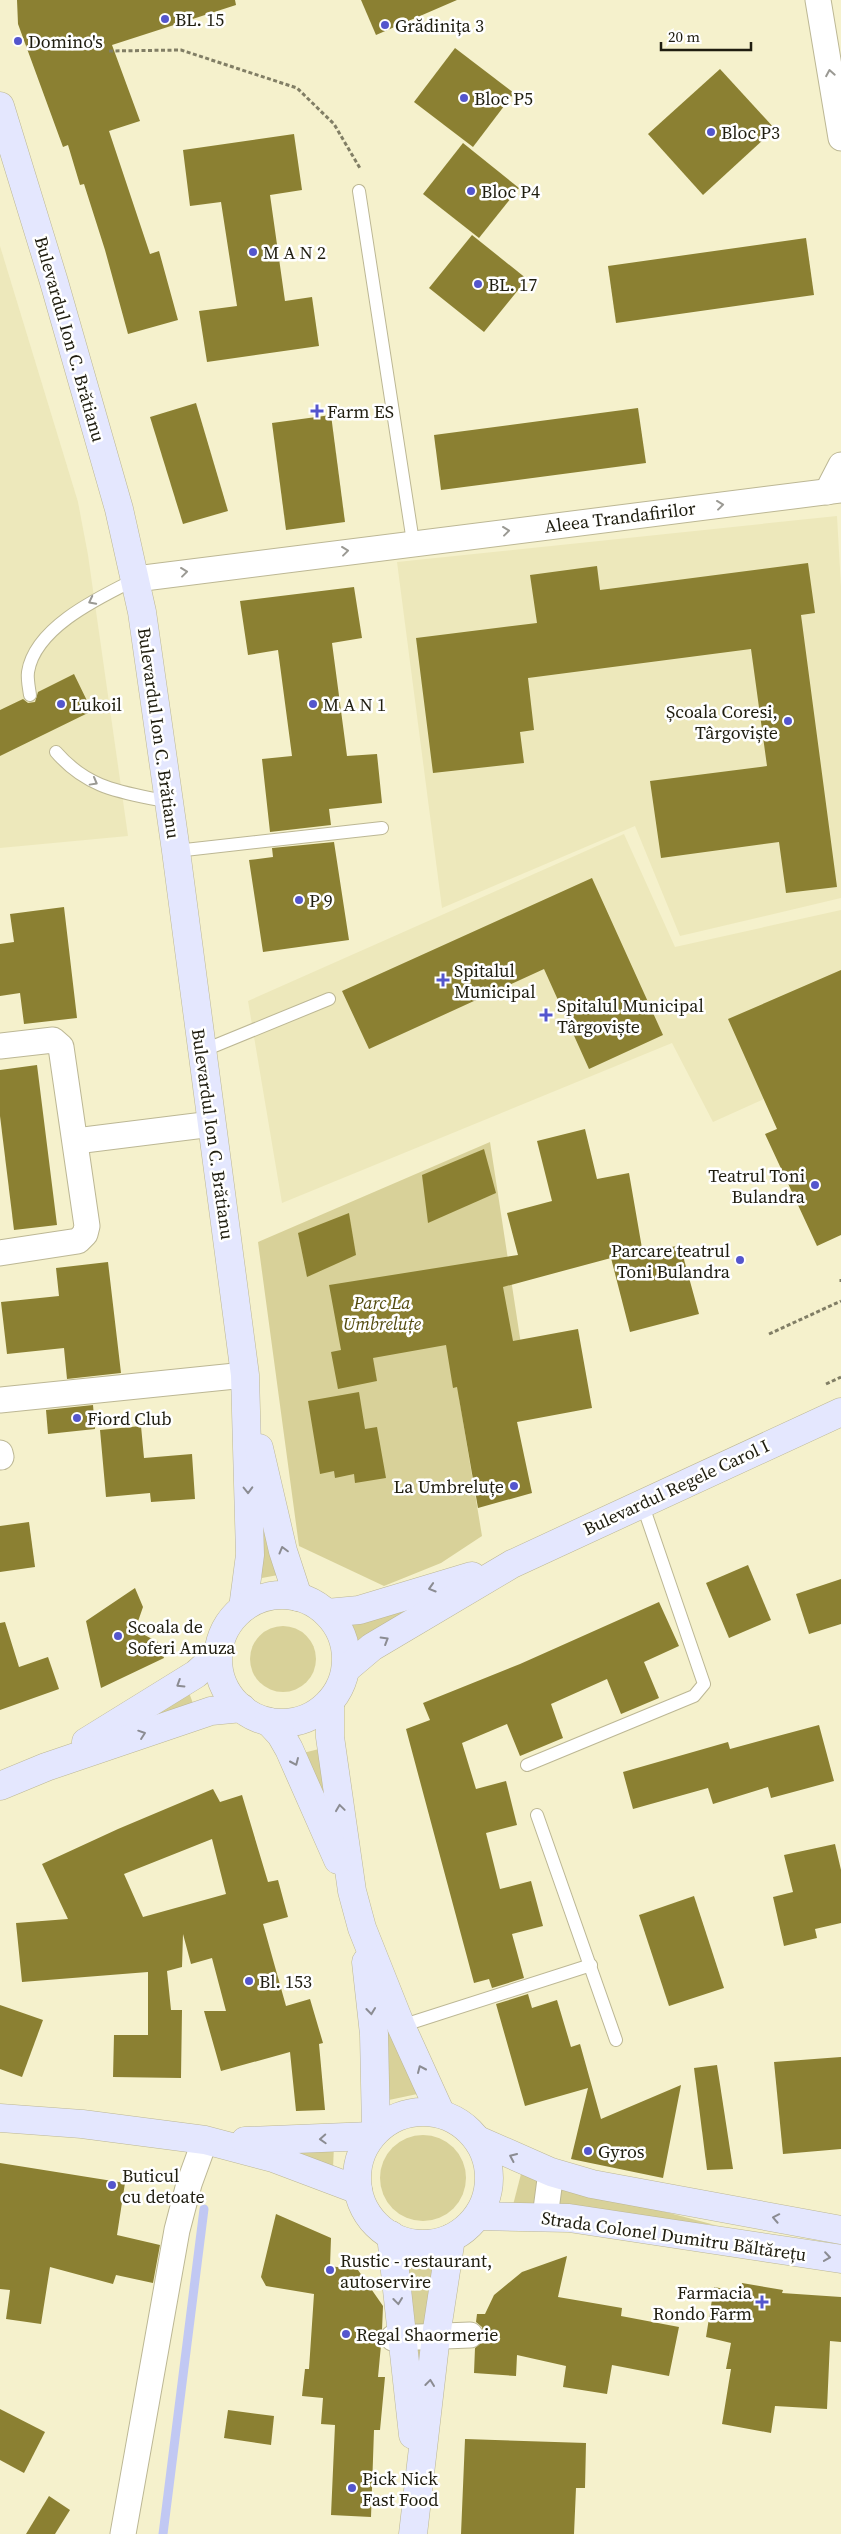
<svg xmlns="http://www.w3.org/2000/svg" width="841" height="2534" font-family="'Source Serif 4',serif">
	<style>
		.built { fill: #ede8bb }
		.green { fill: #d8d199 }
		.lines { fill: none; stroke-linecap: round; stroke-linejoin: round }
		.stream { stroke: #c1c8f3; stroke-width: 9 }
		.building { fill: #8b8032; fill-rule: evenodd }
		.lane-casing { stroke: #bcb794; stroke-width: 14 }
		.street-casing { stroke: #bcb794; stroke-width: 27 }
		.secondary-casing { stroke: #bcb794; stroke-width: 29 }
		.path { stroke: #817e65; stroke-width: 3; stroke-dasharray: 4 2.5; stroke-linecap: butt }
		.lane { stroke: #fff; stroke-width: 12 }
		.street { stroke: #fff; stroke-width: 25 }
		.secondary { stroke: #e4e7fe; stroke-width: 28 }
		.oneway { stroke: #9a9993 }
		.oneway2 { stroke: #8b8c92 }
		.poi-dot { fill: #5456cd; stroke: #fff; stroke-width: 2 }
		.labels { text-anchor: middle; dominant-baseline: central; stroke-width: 5; stroke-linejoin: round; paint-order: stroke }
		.poi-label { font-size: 18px; fill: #1f1d0f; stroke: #fff; text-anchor: start }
		.street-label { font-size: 18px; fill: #1f1d0f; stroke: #fff }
		.park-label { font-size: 18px; font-style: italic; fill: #534b0f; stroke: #fff }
	</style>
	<rect width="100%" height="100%" fill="#f5f1cc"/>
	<!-- built -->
	<g class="built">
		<path d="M0 246 78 502 88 555 128 836 0 848Z"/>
		<path d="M837 516 841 587V898L680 936 635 826 442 908 397 562Z"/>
		<path d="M624 834 675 947 841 910V1064L713 1122 672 1043 282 1203 248 1001Z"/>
	</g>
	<!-- green -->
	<g class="green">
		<path d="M490 1142 526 1377 459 1397 482 1536 441 1563 384 1586 299 1546 258 1242Z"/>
		<path d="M255 1460 278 1575 262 1578V1577Z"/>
		<path d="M449 1592 359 1642 350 1622Z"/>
		<circle cx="283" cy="1659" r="33"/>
		<path d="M188 1690 194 1706 100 1741Z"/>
		<path d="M319 1749 338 1843 303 1753Z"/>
		<path d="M373 1973 422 2093 389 2100Z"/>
		<circle cx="423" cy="2178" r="43"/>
		<path d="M334 2145 333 2169 253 2146Z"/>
		<path d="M521 2174 715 2225 513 2205Z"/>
		<path d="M403 2260 436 2262 419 2434Z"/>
	</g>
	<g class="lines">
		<!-- stream -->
		<path class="stream" d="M163 2534 204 2209"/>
	</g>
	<!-- building -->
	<g class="building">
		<path d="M17 0H235L236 5 112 45 140 121 109 131 150 254 159 251 178 320 128 334 105 250 84 184 80 185 68 145 63 147 18 24Z"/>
		<path d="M361 0H457L376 35Z"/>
		<path d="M455 48 514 93 473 147 414 102Z"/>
		<path d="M720 69 775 129 703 195 648 134Z"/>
		<path d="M294 134 302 190 270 195 285 301 312 297 319 346 207 362 199 311 237 306 221 202 190 206 183 150Z"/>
		<path d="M463 143 519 188 479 238 423 194Z"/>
		<path d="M472 235 527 279 484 332 429 288Z"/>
		<path d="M806 238 814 295 616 323 608 266Z"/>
		<path d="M196 403 228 511 183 524 150 417Z"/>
		<path d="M638 408 646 463 441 490 434 435Z"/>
		<path d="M331 415 345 522 286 530 272 423Z"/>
		<path d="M808 563 815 613 801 615 837 887 786 893 779 842 661 858 650 781 767 766 751 649 528 678 534 730 520 732 524 763 433 773 416 638 537 623 530 575 597 566 600 590Z"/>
		<path d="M354 587 362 638 332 643 347 756 377 754 382 803 329 809 331 825 270 832 262 759 292 756 278 650 248 655 240 601Z"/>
		<path d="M74 674 92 711 0 756V710L23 699 28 703 35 702 38 692Z"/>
		<path d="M334 842 349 940 263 952 249 860 273 857 272 848Z"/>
		<path d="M592 878 663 1035 589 1069 544 969 369 1049 342 991Z"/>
		<path d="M64 907 77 1018 24 1024 20 993 0 996V944L14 942 10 914Z"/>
		<path d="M841 970V1235L817 1246 765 1134 777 1129 728 1019Z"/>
		<path d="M37 1065 57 1225 14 1230 0 1116V1070Z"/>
		<path d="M585 1129 597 1179 629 1173 643 1254 680 1245 699 1314 630 1332 611 1258 503 1287 513 1341 578 1329 592 1408 517 1422 532 1493 478 1508 457 1387 453 1388 446 1345 373 1358 377 1381 338 1389 331 1352 341 1350 329 1285 518 1255 507 1213 552 1201 537 1141Z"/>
		<path d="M484 1149 496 1193 428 1223 422 1175Z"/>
		<path d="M349 1213 356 1255 307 1277 298 1233Z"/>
		<path d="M108 1262 121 1373 67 1379 64 1348 7 1354 1 1302 59 1296 56 1268Z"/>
		<path d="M359 1392 365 1429 377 1427 386 1478 355 1483 354 1474 335 1478 334 1471 320 1474 308 1401Z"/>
		<path d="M93 1405 95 1429 48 1434 46 1410Z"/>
		<path d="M141 1426 144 1458 192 1454 195 1499 151 1502 150 1493 106 1497 100 1430Z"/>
		<path d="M29 1522 35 1567 0 1572V1526Z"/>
		<path d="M748 1565 771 1620 729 1638 706 1583Z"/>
		<path d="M841 1579V1624L809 1634 796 1594Z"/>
		<path d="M135 1588 143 1607 135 1630 158 1642 164 1658 101 1688 86 1621Z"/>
		<path d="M659 1602 679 1646 644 1662 659 1698 621 1714 607 1679 551 1704 563 1738 520 1756 507 1724 462 1743 476 1789 506 1781 517 1825 486 1833 500 1889 531 1881 543 1926 512 1934 524 1978 492 1988 489 1979 474 1983 406 1729 430 1720 423 1703 520 1664Z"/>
		<path d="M5 1622 19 1667 48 1657 59 1689 0 1710V1623Z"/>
		<path d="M819 1725 834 1781 771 1798 768 1787 713 1804 708 1788 633 1809 623 1772 728 1742 730 1749Z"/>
		<path d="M213 1789 220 1802 242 1795 268 1882 278 1880 288 1917 263 1924 286 2006 310 1999 323 2043 319 2044 325 2110 296 2111 290 2052 221 2071 204 2011H226L212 1958 191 1964 183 1934 182 1967 167 1971 171 2010H182L181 2078 113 2077 114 2035H148V1972L22 1982 16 1923 68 1919 42 1864 118 1829ZM212 1839 226 1894 143 1917 124 1874Z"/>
		<path d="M835 1844 841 1870V1923L815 1929 817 1938 784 1946 773 1897 793 1892 784 1855Z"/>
		<path d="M694 1896 724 1988 669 2006 639 1915Z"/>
		<path d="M528 1994 532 2008 557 2000 571 2047 580 2044 601 2119 681 2085 663 2178 571 2159 588 2088 525 2106 496 2004Z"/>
		<path d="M0 2005 43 2020 22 2077 0 2069Z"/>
		<path d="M841 2057V2149L783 2154 774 2062Z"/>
		<path d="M717 2065 733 2169 707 2170 694 2068Z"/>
		<path d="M0 2163 125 2183 117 2235 160 2245 153 2283 116 2275 113 2284 50 2267 41 2324 6 2319 10 2290 0 2289Z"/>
		<path d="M276 2214 331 2238 330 2266 358 2270 383 2306 382 2330 379 2338 381 2345 378 2377H385L380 2430H374L371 2517 331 2515 335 2425 321 2424 323 2398 302 2396 305 2369H309L314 2294 266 2286 261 2277Z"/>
		<path d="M567 2256 558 2297 622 2308 621 2316 679 2327 669 2376 612 2365 607 2394 563 2387 566 2366 517 2355 516 2376 474 2373 475 2348 482 2342 484 2335 482 2327 476 2322 477 2314H485L494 2295 522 2272Z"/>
		<path d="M742 2283 783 2290 782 2293 841 2297V2342L830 2341 827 2409 775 2406 771 2433 722 2424 731 2369H726L731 2343 706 2337 714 2287 741 2292Z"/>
		<path d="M0 2409 45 2432 24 2473 0 2460Z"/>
		<path d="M228 2410 274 2416 271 2445 224 2438Z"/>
		<path d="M465 2439 586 2443 585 2488H576L574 2534H461Z"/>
		<path d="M49 2496 70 2510 55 2534H26Z"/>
	</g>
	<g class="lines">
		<!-- lane casing -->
		<g class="lane-casing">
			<g id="lane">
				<path d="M359 191 413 542"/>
				<path d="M30 695C29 688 27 679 28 672 35 627 100 597 136 579"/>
				<path d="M56 752C89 790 123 792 169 802"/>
				<path d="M176 851 382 828"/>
				<path d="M202 1051 329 999"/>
				<path d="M527 1765 694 1696 704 1684 642 1503"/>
				<path d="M537 1815 616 2040"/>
				<path d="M401 2026 591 1965"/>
			</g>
		</g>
		<!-- street casing -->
		<g class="street-casing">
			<g id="street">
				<path d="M818 0 841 138"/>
				<path d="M827 492 841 465"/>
				<path d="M136 579 841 490"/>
				<path d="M0 1046 53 1040 61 1047 87 1226 85 1234 78 1241 0 1253"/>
				<path d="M76 1141 212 1124"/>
				<path d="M0 1400 245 1375"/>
				<path d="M0 1453 1 1457"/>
				<path d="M545 2217 551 2172"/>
				<path d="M393 2338 470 2335"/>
				<path d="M123 2534 177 2230 189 2184 205 2140"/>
			</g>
		</g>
		<!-- secondary casing -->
		<g class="secondary-casing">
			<g id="secondary">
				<path d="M0 106 54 282 119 509 142 612 176 851 245 1375 250 1555 243 1608"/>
				<path d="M259 1448 283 1551 298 1597"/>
				<circle cx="282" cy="1659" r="64"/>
				<path d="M327 1613 359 1610 472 1576"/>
				<path d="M346 1669 372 1647 512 1564 841 1412"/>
				<path d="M330 1702V1737L352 1891 362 1928 401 2026 441 2114"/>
				<path d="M269 1722 281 1735 289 1749 338 1860"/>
				<path d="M86 1742 196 1674 218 1654"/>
				<path d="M0 1786 46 1767 211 1711 242 1708"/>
				<path d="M366 1962 374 2034 376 2130"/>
				<circle cx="423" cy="2178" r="66"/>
				<path d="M0 2118 82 2124 205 2140 273 2158 358 2190"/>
				<path d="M478 2140 551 2172 592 2184 841 2230"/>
				<path d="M245 2141 371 2136"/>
				<path d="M478 2216 569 2218 841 2259"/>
				<path d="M391 2235 413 2435"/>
				<path d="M413 2534 436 2336 451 2238"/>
			</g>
		</g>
		<!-- path -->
		<g class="path">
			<path d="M109 51 181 50 297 88 334 124 361 170"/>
			<path d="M841 1279V1282"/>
			<path d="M769 1334 841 1301"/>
			<path d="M826 1384 841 1377"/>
		</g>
		<!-- lane -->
		<use href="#lane" class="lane"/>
		<!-- street -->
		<use href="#street" class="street"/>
		<!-- secondary -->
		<use href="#secondary" class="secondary"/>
	</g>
	<!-- one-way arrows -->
	<defs><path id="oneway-chevron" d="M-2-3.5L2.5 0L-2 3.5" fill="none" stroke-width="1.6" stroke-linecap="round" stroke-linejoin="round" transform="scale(1.25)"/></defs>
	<g class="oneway">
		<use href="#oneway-chevron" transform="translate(830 73) rotate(-100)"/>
		<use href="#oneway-chevron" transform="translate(720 505) rotate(-7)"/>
		<use href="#oneway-chevron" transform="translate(506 531) rotate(-7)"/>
		<use href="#oneway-chevron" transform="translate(345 551) rotate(-7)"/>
		<use href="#oneway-chevron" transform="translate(184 572) rotate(-7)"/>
		<use href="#oneway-chevron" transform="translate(92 601) rotate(153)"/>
		<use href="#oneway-chevron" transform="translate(94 782) rotate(29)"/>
	</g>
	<g class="oneway2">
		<use href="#oneway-chevron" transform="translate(248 1490) rotate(89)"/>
		<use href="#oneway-chevron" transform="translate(283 1550) rotate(-105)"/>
		<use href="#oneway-chevron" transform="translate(432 1588) rotate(163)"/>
		<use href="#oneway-chevron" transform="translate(385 1640) rotate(-31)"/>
		<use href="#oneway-chevron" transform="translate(180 1684) rotate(148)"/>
		<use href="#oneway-chevron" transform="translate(142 1734) rotate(-19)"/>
		<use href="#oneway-chevron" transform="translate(295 1762) rotate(66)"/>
		<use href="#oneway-chevron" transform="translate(340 1808) rotate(-98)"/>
		<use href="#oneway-chevron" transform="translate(371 2011) rotate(84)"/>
		<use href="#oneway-chevron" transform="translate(421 2069) rotate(-114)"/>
		<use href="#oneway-chevron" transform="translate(323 2139) rotate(177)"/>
		<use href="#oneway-chevron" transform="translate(513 2157) rotate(-156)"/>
		<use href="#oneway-chevron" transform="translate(776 2218) rotate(-169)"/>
		<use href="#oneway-chevron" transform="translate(827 2257) rotate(8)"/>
		<use href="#oneway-chevron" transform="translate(398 2301) rotate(83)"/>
		<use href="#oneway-chevron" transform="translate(430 2383) rotate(-83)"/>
	</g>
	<!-- markers -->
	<g class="poi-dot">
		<circle cx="165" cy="19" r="5"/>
		<circle cx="385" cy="25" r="5"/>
		<circle cx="18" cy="41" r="5"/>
		<circle cx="464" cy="98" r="5"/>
		<circle cx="711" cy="132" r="5"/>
		<circle cx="471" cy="191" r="5"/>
		<circle cx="253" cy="252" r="5"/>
		<circle cx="478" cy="284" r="5"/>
		<path d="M314.5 403.5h5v5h5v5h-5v5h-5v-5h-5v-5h5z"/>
		<circle cx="61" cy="704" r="5"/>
		<circle cx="313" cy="704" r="5"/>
		<circle cx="788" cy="721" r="5"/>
		<circle cx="299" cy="900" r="5"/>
		<path d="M440.5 972.5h5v5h5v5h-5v5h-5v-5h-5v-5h5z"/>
		<path d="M543.5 1007.5h5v5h5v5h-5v5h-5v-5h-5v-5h5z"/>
		<circle cx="815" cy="1185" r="5"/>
		<circle cx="740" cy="1260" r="5"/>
		<circle cx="77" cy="1418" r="5"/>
		<circle cx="514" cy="1486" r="5"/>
		<circle cx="118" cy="1636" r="5"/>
		<circle cx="249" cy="1981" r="5"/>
		<circle cx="588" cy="2151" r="5"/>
		<circle cx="112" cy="2185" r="5"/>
		<circle cx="330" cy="2270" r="5"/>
		<path d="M759.5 2294.5h5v5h5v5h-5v5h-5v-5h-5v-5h5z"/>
		<circle cx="346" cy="2334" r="5"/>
		<circle cx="352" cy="2488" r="5"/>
	</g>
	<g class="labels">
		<!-- poi labels -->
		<g class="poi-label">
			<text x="175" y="19">BL. 15</text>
			<text x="395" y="25">Grădinița 3</text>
			<text x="28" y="41">Domino's</text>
			<text x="474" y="98">Bloc P5</text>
			<text x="721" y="132">Bloc P3</text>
			<text x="481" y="191">Bloc P4</text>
			<text x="263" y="252">M A N 2</text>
			<text x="488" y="284">BL. 17</text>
			<text x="327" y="411">Farm ES</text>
			<text x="71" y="704">Lukoil</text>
			<text x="323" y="704">M A N 1</text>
			<text x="778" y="711" text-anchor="end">Școala Coresi,<tspan x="778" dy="21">Târgoviște</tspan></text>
			<text x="309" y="900">P 9</text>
			<text x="454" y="970">Spitalul<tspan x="454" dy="21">Municipal</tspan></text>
			<text x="557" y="1005">Spitalul Municipal<tspan x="557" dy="21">Târgoviște</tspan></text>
			<text x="805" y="1175" text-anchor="end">Teatrul Toni<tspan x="805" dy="21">Bulandra</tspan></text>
			<text x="730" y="1250" text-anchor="end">Parcare teatrul<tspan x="730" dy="21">Toni Bulandra</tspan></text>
			<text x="87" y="1418">Fiord Club</text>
			<text x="504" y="1486" text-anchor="end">La Umbreluțe</text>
			<text x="128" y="1626">Scoala de<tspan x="128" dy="21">Soferi Amuza</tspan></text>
			<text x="259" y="1981">Bl. 153</text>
			<text x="598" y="2151">Gyros</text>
			<text x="122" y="2175">Buticul<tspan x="122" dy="21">cu detoate</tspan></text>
			<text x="340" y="2260">Rustic - restaurant,<tspan x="340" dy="21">autoservire</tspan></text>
			<text x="752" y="2292" text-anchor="end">Farmacia<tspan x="752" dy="21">Rondo Farm</tspan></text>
			<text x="356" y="2334">Regal Shaormerie</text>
			<text x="362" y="2478">Pick Nick<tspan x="362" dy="21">Fast Food</tspan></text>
		</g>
		<!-- street labels -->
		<g class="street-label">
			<text transform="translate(70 339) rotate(74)">Bulevardul Ion C. Brătianu</text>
			<text transform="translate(620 517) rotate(-7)">Aleea Trandafirilor</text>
			<text transform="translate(159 733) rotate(82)">Bulevardul Ion C. Brătianu</text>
			<text transform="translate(213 1134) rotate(82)">Bulevardul Ion C. Brătianu</text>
			<text transform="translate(676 1487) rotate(-25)">Bulevardul Regele Carol I</text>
			<text transform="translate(674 2236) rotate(8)">Strada Colonel Dumitru Băltărețu</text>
		</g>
		<!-- park labels -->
		<g class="park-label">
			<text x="382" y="1302">Parc La<tspan x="382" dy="21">Umbreluțe</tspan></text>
		</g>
	</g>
	<!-- scale -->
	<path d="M661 42v8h90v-8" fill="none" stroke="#1f1d0f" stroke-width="2.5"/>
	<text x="668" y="42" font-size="15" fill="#1f1d0f" stroke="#ffffff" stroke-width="4" paint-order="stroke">20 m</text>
</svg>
